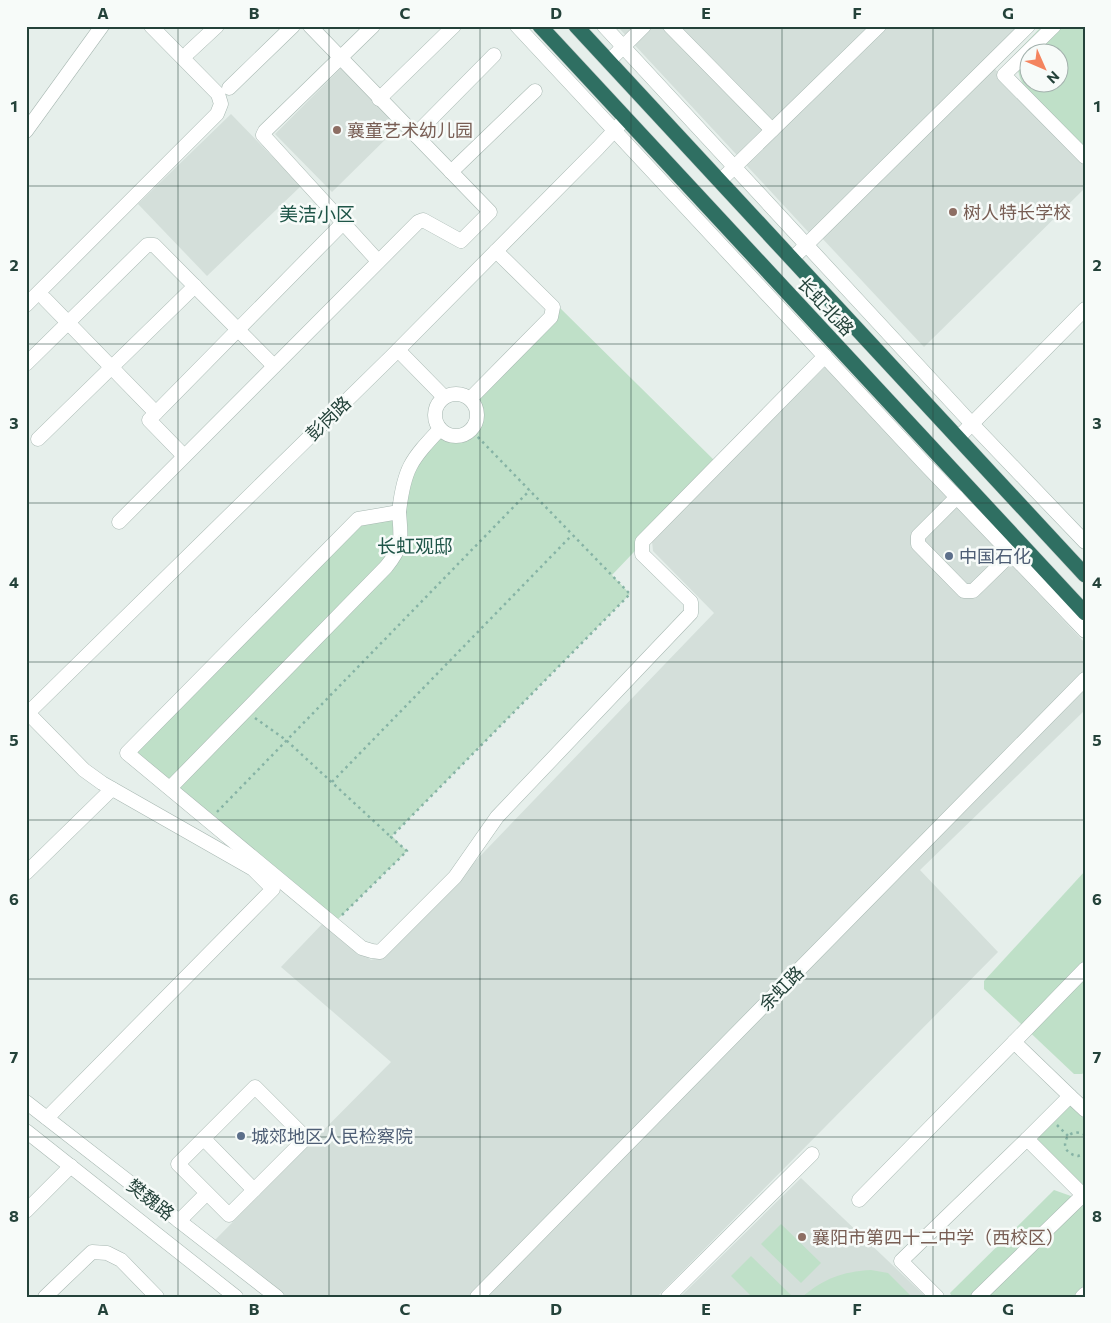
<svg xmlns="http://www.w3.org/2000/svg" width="1111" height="1323" font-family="Commissioner,'Noto Sans SC',sans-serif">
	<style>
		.built { fill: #d4dfda }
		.green { fill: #bfe0c8; fill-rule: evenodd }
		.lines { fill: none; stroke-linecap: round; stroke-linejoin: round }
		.minor-casing { stroke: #a8b8b2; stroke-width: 15 }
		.highway-casing { stroke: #c2cac8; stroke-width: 16 }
		.path { stroke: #86b3a5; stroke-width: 2.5; stroke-dasharray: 2.5 4; stroke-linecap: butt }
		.minor { stroke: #fff; stroke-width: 14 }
		.highway { stroke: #2f6f62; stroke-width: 15 }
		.grid { fill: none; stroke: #24423a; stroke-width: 1; stroke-opacity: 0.55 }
		.education-dot { fill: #8d6e63; stroke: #f7fbf9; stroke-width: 2 }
		.service-dot { fill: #5c6f8a; stroke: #f7fbf9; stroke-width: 2 }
		.labels { text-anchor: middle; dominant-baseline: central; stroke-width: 5; stroke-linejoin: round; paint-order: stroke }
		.education-label { font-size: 18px; fill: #785e54; stroke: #f7fbf9; text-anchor: start }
		.street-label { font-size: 18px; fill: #24423a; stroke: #f7fbf9 }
		.service-label { font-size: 18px; fill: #4e5e75; stroke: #f7fbf9; text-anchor: start }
		.neighbourhood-label { font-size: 19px; fill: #1f5548; stroke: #f7fbf9 }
		.neatline { fill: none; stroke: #24423a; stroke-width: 2 }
		.grid-label { font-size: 16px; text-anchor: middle; font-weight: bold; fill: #24423a }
	</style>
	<rect width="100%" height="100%" fill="#e6efeb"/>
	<!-- built -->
	<g class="built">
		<path d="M617 26H1028L813 237Z"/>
		<path d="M342 67 400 125 332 192 275 134Z"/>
		<path d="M994 68 1085 164V188L924 347 820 236Z"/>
		<path d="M231 114 301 186 207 276 138 204Z"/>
		<path d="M825 367 1085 643V710L920 870 998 952 657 1297H282L213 1242 391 1062 281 967 324 922 371 960 384 956 714 613 653 551 652 541Z"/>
		<path d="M801 1178 926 1297H680Z"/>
	</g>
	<!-- green -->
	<g class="green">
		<path d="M1042 26H1085V152L1028 95 1020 78 1014 55ZM1028 52H1058V82H1028Z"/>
		<path d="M558 306 718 464 612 575 630 594 392 836 407 851 333 924 127 753 358 519 399 512 406 475 445 433C470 443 487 419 471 398Z"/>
		<path d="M1085 871V1072L1082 1074H1074L984 989V981Z"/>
		<path d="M1070 1096 1085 1110V1193L1027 1139Z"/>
		<path d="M1054 1190 1085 1201V1297H952L950 1293Z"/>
		<path d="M781 1224 821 1263 801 1283 761 1244Z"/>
		<path d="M751 1256 791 1295 789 1297H752L731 1276Z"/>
		<path d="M871 1270 888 1273 912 1297H802C825 1278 841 1272 871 1270Z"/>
	</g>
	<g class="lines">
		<!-- minor casing -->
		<g class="minor-casing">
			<g id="minor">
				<path d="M373 26 265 131 263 135 378 261"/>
				<path d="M517 26 924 463 1085 631"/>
				<path d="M604 26 972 424 1085 542"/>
				<path d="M670 26 772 130"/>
				<path d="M1054 26 1004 75 1085 157"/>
				<path d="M189 52 217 26"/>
				<path d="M609 61 644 26"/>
				<path d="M229 88 293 26"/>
				<path d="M379 99 454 26"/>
				<path d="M26 131 102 26"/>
				<path d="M415 135 494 55"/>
				<path d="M451 172 535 91"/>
				<path d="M720 181 879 26"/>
				<path d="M792 259 1028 26"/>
				<path d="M45 299 156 413"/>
				<path d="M26 305 217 114 221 104 218 94 151 26"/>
				<path d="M398 350 444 397"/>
				<path d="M26 364 147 245H154L274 366"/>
				<circle cx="456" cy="415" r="21"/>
				<path d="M471 398 551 317 553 307 496 251"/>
				<path d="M440 429C411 460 404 468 399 512L358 519 127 753 362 948 372 951 380 952 455 877 497 817 691 613V602L642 554V542L825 356"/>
				<path d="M958 438 1085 309"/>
				<path d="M38 439 195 286"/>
				<path d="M184 456 149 420 343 223"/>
				<path d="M957 497 918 536V544L964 591H973L1011 554"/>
				<path d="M119 522 418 222 423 220 461 241 490 212 310 26"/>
				<path d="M28 713 84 770 102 783 253 869 273 889 47 1118"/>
				<path d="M26 715 392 356 598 148 626 118"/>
				<path d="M170 788 386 567C404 545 401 539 399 512"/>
				<path d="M26 873 112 789"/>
				<path d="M1014 1042 1085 969"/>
				<path d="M26 1102 277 1297"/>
				<path d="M26 1131 236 1297"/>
				<path d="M204 1139 254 1190"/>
				<path d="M1027 1139 1070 1096 1085 1110"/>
				<path d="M859 1200 1014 1042 1070 1096"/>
				<path d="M26 1211 71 1166"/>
				<path d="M179 1221 207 1193 229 1215 306 1138 255 1087 178 1164 207 1193"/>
				<path d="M45 1297 92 1252 107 1253 121 1260 157 1297"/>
				<path d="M477 1297 1085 679"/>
				<path d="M668 1297 812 1154"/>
				<path d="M937 1297 901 1261 1027 1139 1083 1195 1085 1193"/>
				<path d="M978 1297 1083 1195 1085 1196"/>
				<path d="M1082 1297 1085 1294"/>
			</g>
		</g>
		<!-- highway casing -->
		<g class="highway-casing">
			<g id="highway">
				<path d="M540 26 1085 613"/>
				<path d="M576 26 1085 575"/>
			</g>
		</g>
		<!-- path -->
		<g class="path">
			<path d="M255 718 286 740 391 837"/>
			<path d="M332 782 572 535"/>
			<path d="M217 812 530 490"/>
			<path d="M342 915 407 851 391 837 630 594 471 430"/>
			<path d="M1057 1125 1068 1136"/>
			<path d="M1085 1135C1066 1124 1055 1153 1078 1156L1085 1153"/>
		</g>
		<!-- minor -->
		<use href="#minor" class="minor"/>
		<!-- highway -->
		<use href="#highway" class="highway"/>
	</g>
	<!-- grid -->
	<path class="grid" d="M178 26V1297M329 26V1297M480 26V1297M631 26V1297M782 26V1297M933 26V1297M26 186H1085M26 344H1085M26 503H1085M26 662H1085M26 820H1085M26 979H1085M26 1137H1085"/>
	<!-- markers -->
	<g class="education-dot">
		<circle cx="337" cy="130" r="5"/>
		<circle cx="953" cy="212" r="5"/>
		<circle cx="802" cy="1237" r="5"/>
	</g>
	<g class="service-dot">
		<circle cx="949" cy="556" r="5"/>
		<circle cx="241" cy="1136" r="5"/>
	</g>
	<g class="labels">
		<!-- education labels -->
		<g class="education-label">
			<text x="347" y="130">襄童艺术幼儿园</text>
			<text x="963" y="212">树人特长学校</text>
			<text x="812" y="1237">襄阳市第四十二中学（西校区）</text>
		</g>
		<!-- street labels -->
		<g class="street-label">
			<text transform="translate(826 306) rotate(47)">长虹北路</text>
			<text transform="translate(328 418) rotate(-44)">彭岗路</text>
			<text transform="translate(781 988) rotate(-45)">余虹路</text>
			<text transform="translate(151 1199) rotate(38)">樊魏路</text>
		</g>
		<!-- service labels -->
		<g class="service-label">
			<text x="959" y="556">中国石化</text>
			<text x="251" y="1136">城郊地区人民检察院</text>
		</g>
		<!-- neighbourhood labels -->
		<g class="neighbourhood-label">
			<text x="317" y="213">美洁小区</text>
			<text x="415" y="545">长虹观邸</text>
		</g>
	</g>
	<!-- border -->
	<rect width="1111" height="1323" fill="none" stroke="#f7fbf9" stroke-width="55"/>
	<!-- north arrow -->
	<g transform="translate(1044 68) rotate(135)"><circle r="24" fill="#f7fbf9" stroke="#a3b1ad"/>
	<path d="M0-4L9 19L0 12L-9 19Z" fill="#f4845f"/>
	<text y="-8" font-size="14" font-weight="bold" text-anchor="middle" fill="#24423a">N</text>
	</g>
	<rect x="28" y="28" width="1056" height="1268" class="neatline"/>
	<g class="grid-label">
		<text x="103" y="19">A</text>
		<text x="254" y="19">B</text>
		<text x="405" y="19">C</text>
		<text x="556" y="19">D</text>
		<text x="706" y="19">E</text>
		<text x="857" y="19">F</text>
		<text x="1008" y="19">G</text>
		<text x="14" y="112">1</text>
		<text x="1097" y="112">1</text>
		<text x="14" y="271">2</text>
		<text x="1097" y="271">2</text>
		<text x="14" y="429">3</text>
		<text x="1097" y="429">3</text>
		<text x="14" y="588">4</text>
		<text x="1097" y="588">4</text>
		<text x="14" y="746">5</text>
		<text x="1097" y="746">5</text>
		<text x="14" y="905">6</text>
		<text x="1097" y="905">6</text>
		<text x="14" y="1063">7</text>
		<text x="1097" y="1063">7</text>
		<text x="14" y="1222">8</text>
		<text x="1097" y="1222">8</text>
		<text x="103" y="1315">A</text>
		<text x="254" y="1315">B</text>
		<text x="405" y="1315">C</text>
		<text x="556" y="1315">D</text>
		<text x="706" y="1315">E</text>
		<text x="857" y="1315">F</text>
		<text x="1008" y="1315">G</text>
	</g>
</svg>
